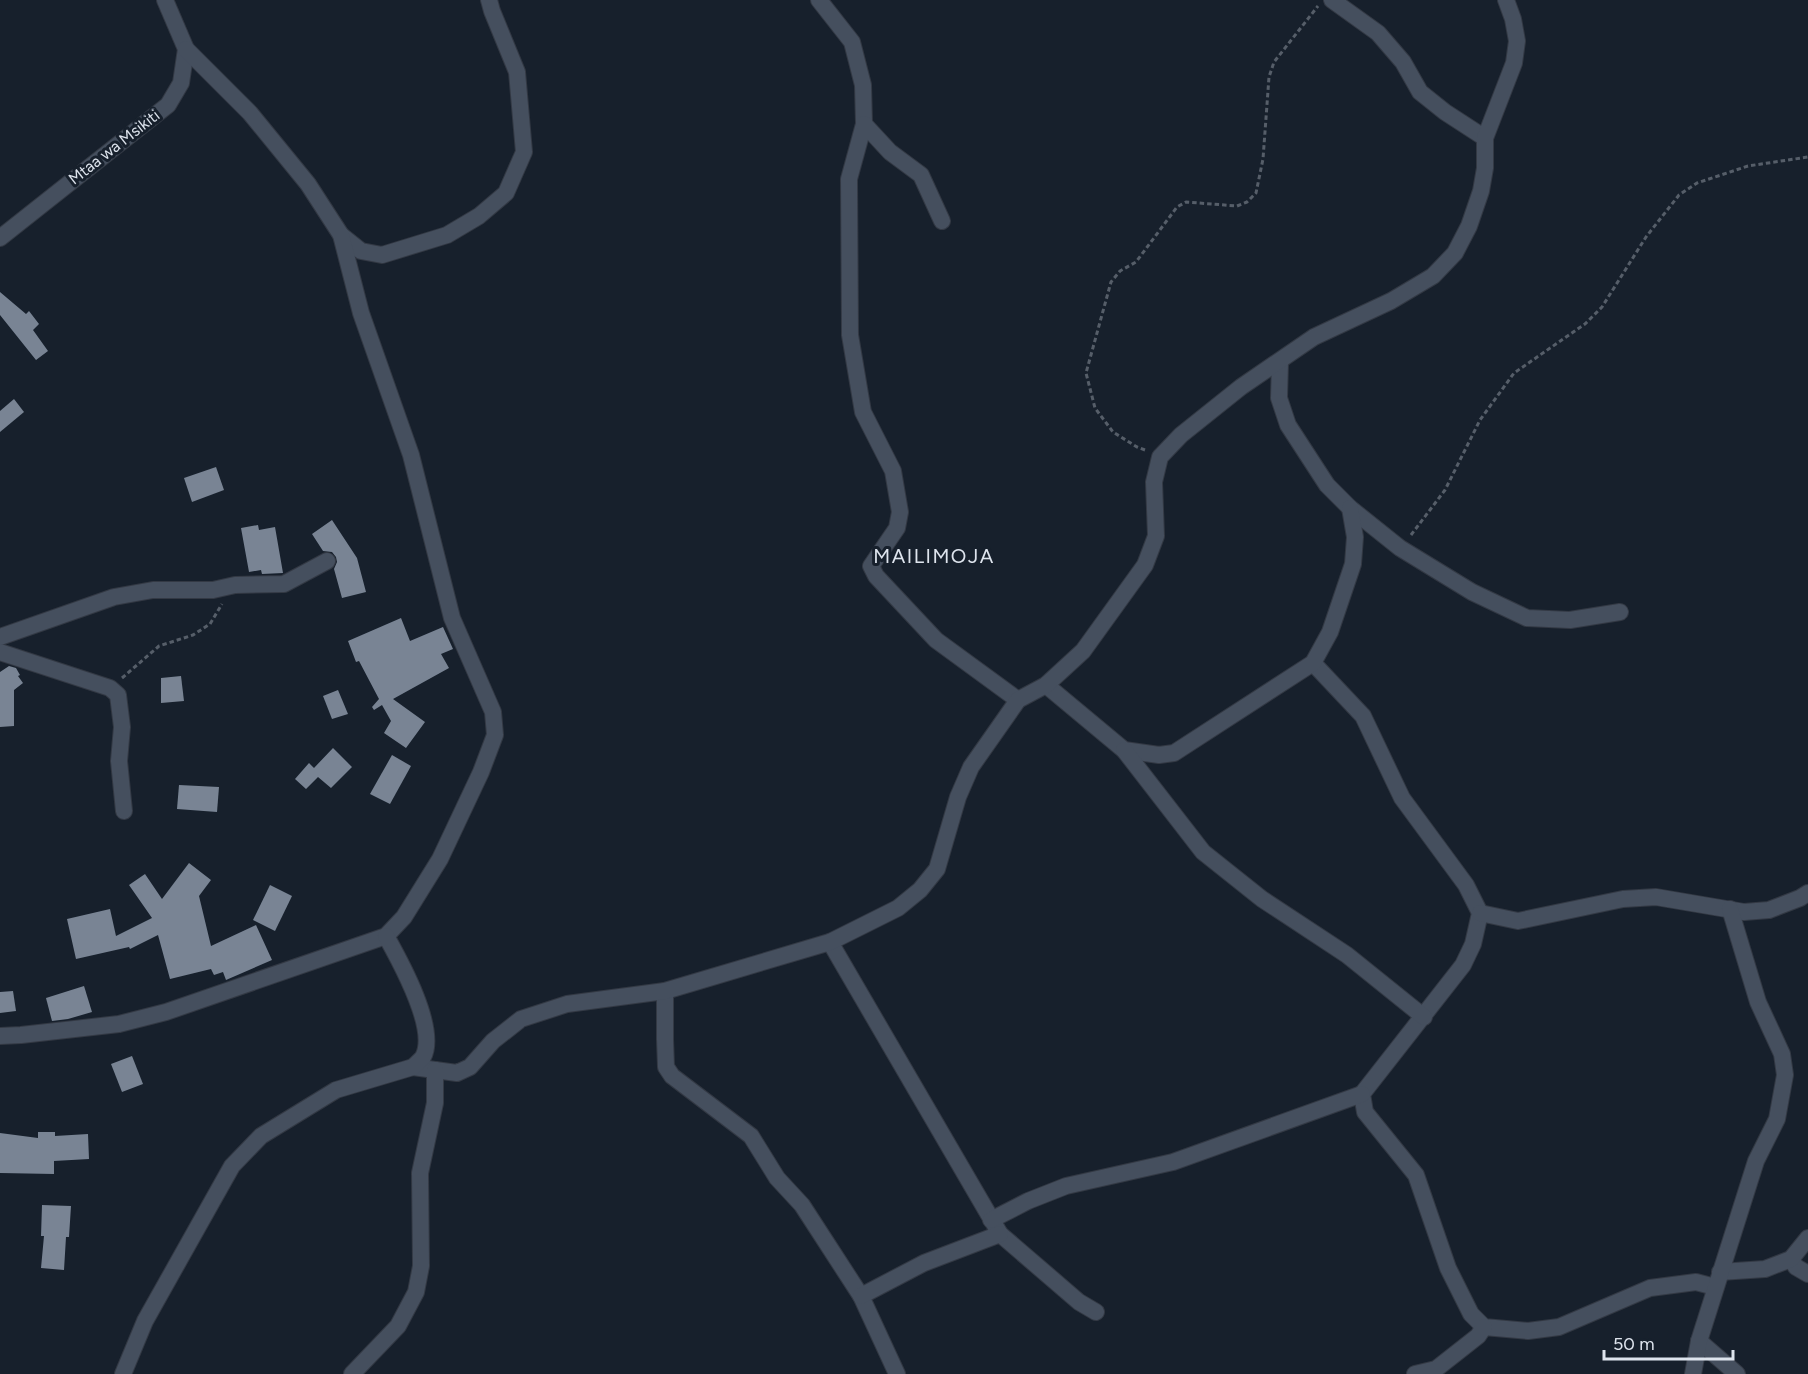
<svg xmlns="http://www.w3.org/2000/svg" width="1808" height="1374" font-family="Figtree,sans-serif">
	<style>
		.building { fill: #798494 }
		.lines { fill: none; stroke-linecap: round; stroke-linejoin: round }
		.minor-casing { stroke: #333944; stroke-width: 18 }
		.path { stroke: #565e69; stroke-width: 3; stroke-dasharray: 4.5 3; stroke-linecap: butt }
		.minor { stroke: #454f5e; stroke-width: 16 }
		.labels { text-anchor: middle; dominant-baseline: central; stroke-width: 6; stroke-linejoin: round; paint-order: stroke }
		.street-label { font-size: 16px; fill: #dee4ed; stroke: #17202c }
		.quarter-label { font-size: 20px; letter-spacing: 1.5px; fill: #dee4ed; stroke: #17202c }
	</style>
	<rect width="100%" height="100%" fill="#17202c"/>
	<!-- building -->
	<g class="building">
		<path d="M0 292 26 314 29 311 39 324 33 330 48 351 36 360 0 315Z"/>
		<path d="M14 399 24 412 0 432V411Z"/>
		<path d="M216 467 224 490 192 502 184 478Z"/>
		<path d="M332 520 357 558 366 592 342 598 334 569 337 562 336 557 332 552 323 551 312 534Z"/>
		<path d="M258 525 259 530 275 527 283 573 262 574 261 570 249 572 241 528Z"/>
		<path d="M401 618 410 641 443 627 453 649 441 654 449 668 393 699 425 722 406 748 384 733 391 721 382 705 374 710 372 707 379 699 359 661 356 662 348 641Z"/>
		<path d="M9 666 16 668 20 675 18 676 23 683 14 690V726L0 727V672Z"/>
		<path d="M181 676 184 701 161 703V678Z"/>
		<path d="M338 690 348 714 332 719 323 696Z"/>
		<path d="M333 748 352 767 331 788 318 777 306 789 295 779 309 763 314 768Z"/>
		<path d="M392 755 411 766 390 804 370 794Z"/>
		<path d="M179 785 219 787 217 812 177 809Z"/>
		<path d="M189 863 211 880 199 896 211 946 256 925 272 960 226 980 223 972 214 975 211 969 170 979 158 935 130 949 129 947 76 959 67 919 110 909 116 936 152 918 129 885 145 874 162 899Z"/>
		<path d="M270 885 292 896 275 931 253 920Z"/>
		<path d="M84 986 92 1012 68 1019 52 1021 46 998Z"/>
		<path d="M13 991 16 1011 0 1013V992Z"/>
		<path d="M132 1056 143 1084 122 1092 111 1064Z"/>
		<path d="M38 1132H55V1136L88 1134 89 1159 54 1161V1174L0 1173V1133L38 1138Z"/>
		<path d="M42 1205 71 1206 69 1237H66L64 1270 41 1268 44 1236H41Z"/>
	</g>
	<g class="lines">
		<!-- minor casing -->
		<g class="minor-casing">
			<g id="minor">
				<path d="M819 0 852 42 863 85 864 124 849 179 850 335 863 412 893 471 900 512 897 528 871 566 876 576 936 640 1018 700"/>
				<path d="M1332 0 1378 33 1403 62 1420 92 1445 112 1485 138"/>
				<path d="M864 124 890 152 921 175 942 221"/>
				<path d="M341 235 361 251 382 255 447 235 479 216 506 193 524 152 517 72 492 11 489 0"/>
				<path d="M0 238 168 105 181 83 186 49 165 0"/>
				<path d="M1280 362 1279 398 1288 425 1327 485 1350 508 1400 548 1472 592 1527 618 1570 620 1620 612"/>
				<path d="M0 637 114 597 153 590H213L235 585 284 584 327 561"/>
				<path d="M0 652 110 688 118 695 122 727 119 761 124 811"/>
				<path d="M1313 663 1363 716 1402 798 1466 885 1480 913 1473 944 1463 965 1362 1094 1365 1112 1416 1175 1448 1268 1471 1314 1484 1327 1528 1331 1559 1327 1650 1288 1696 1282 1715 1287"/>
				<path d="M1046 685 1124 750 1159 755 1174 753 1313 663 1330 632 1353 564 1355 537 1350 508"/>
				<path d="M1124 750 1203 852 1262 899 1347 955 1424 1017"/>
				<path d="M1480 913 1518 921 1623 899 1656 897 1744 912 1769 910 1800 898 1808 893"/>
				<path d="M830 942 1000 1234 1079 1302 1096 1312"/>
				<path d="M665 991V1039L666 1067 672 1076 751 1136 777 1178 802 1205 861 1296 897 1374"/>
				<path d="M0 1036 21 1035 119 1024 166 1012 386 936 404 917 440 859 481 772 495 735 493 712 452 618 411 455 361 313 341 235 308 184 250 113 186 49"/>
				<path d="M413 1067 457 1073 470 1067 493 1041 521 1019 567 1004 665 991 830 942 898 908 920 890 937 869 958 797 971 767 1018 700 1046 685 1083 651 1145 565 1156 536 1154 482 1160 457 1181 435 1241 387 1314 337 1391 301 1433 276 1455 253 1469 226 1481 191 1485 168V138L1514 63 1517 41 1513 19 1506 0"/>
				<path d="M991 1220 1028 1201 1066 1186 1173 1162 1362 1094"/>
				<path d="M1791 1259 1796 1267 1808 1274"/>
				<path d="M1720 1272 1765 1269 1791 1259 1808 1238"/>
				<path d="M861 1296 924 1263 1000 1234"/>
				<path d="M1699 1341 1737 1374"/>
				<path d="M123 1374 145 1321 232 1166 261 1136 336 1090 413 1067C416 1064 421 1060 423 1057 438 1029 400 961 386 936"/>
				<path d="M352 1374 398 1326 416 1292 421 1266 420 1173 435 1103V1070"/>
				<path d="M1415 1374 1436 1369 1478 1336 1484 1327"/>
				<path d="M1693 1374 1699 1341 1756 1161 1777 1119 1785 1075 1782 1054 1758 1002 1730 909"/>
			</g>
		</g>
		<!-- path -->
		<g class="path">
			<path d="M1145 450 1137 447 1113 432 1095 408 1086 373 1111 282 1120 271 1136 262 1177 207 1186 202 1237 206 1247 202 1256 193 1263 159 1269 77 1274 62 1318 6"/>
			<path d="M1411 535 1445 490 1480 420 1514 373 1585 324 1602 307 1646 237 1679 195 1697 183 1748 166 1808 157"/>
			<path d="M122 678 159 646 193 635 210 624 222 604"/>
		</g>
		<!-- minor -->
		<use href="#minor" class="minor"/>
	</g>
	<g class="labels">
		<!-- street labels -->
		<g class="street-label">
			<text transform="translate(114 147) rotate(-38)">Mtaa wa Msikiti</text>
		</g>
		<!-- quarter labels -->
		<g class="quarter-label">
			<text x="934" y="556">MAILIMOJA</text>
		</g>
	</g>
	<!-- scale -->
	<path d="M1604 1350v9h129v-9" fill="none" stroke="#dee4ed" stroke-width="3"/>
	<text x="1613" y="1350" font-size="18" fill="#dee4ed" stroke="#17202c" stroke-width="4.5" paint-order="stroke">50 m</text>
</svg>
